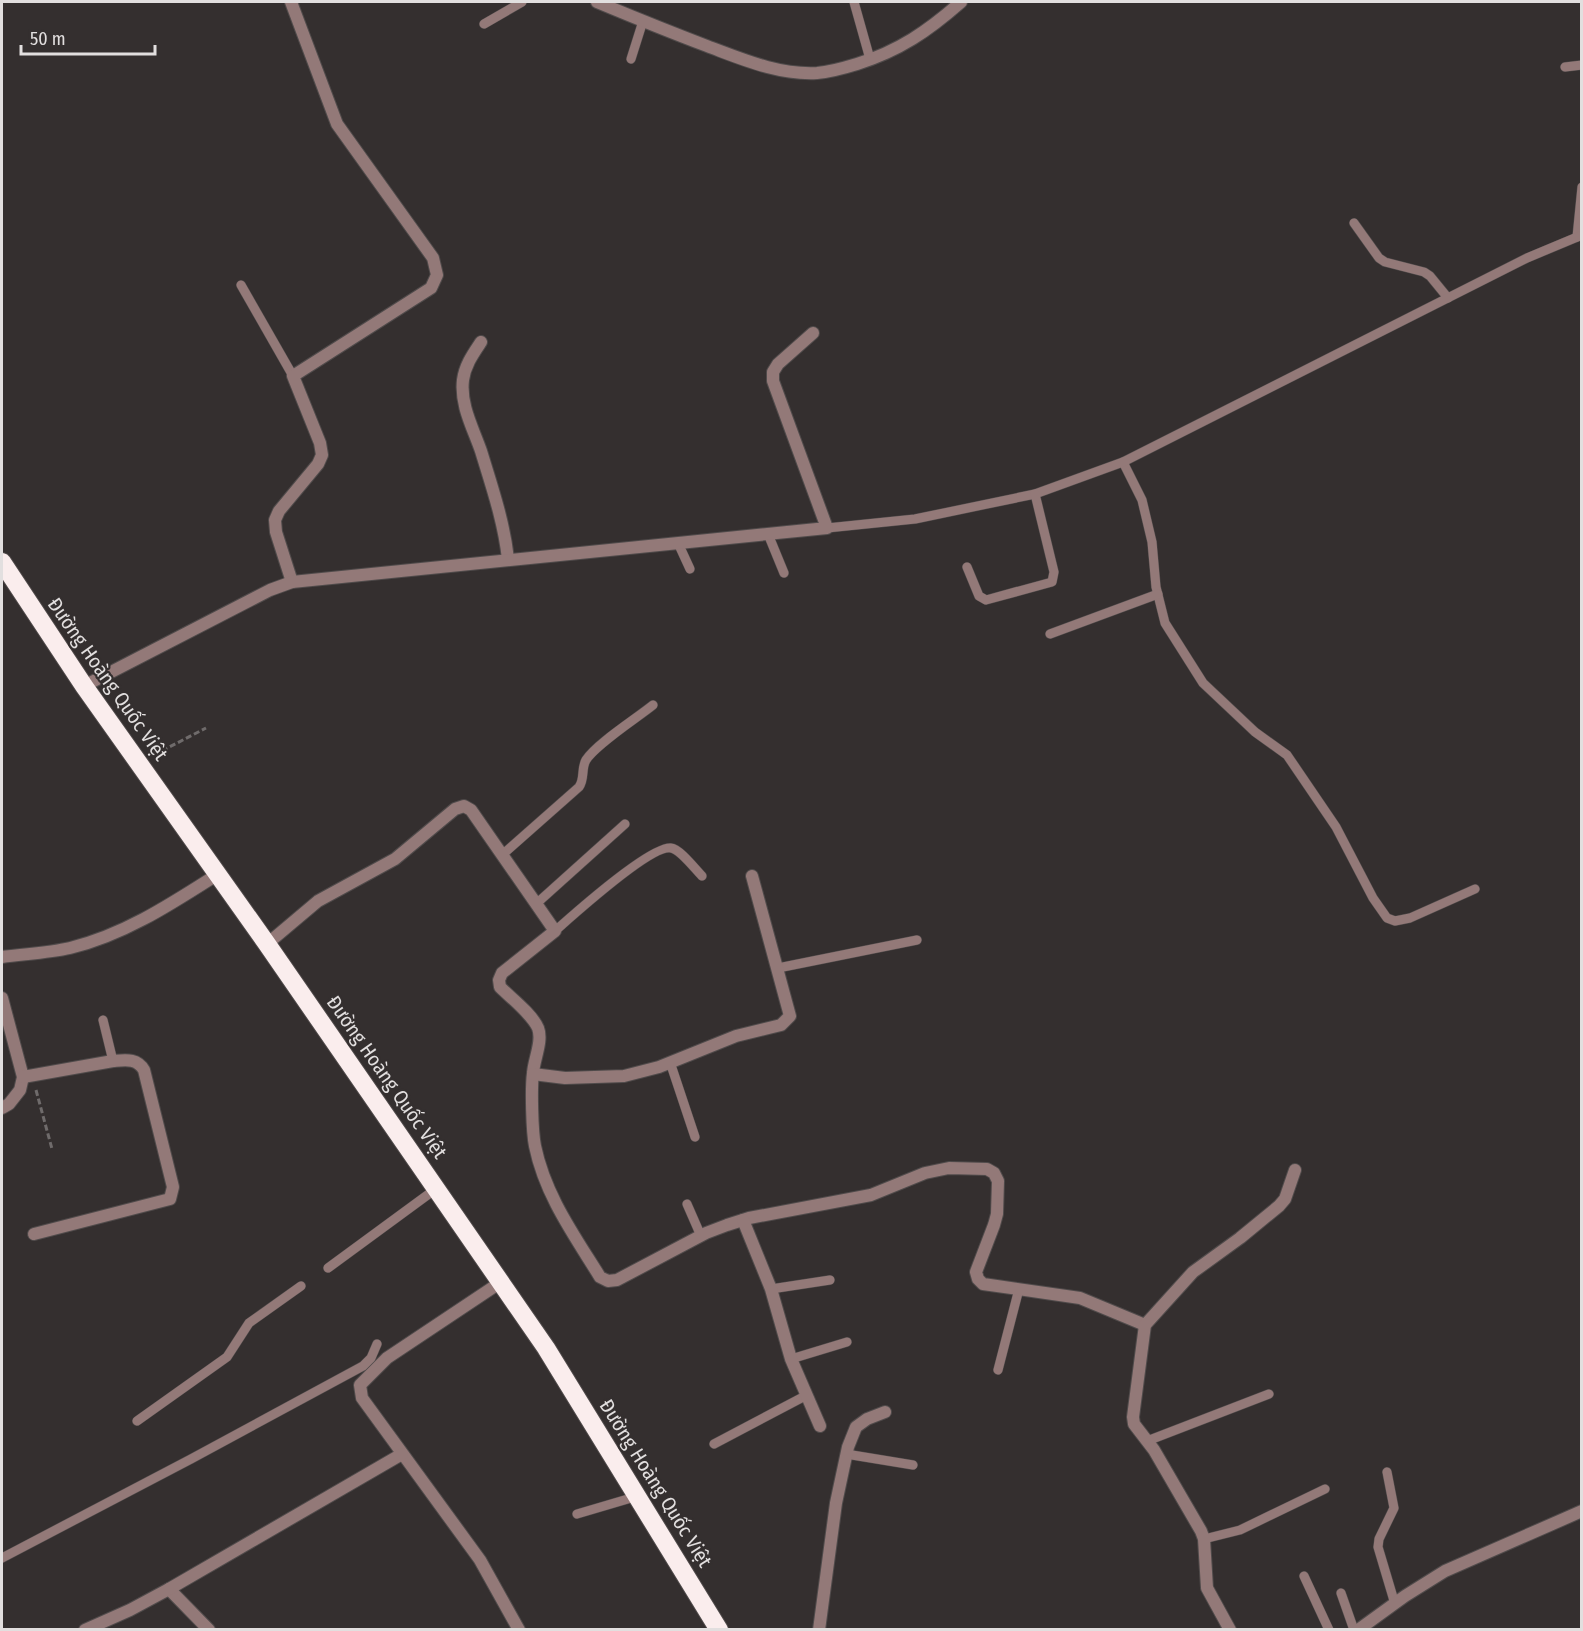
<svg xmlns="http://www.w3.org/2000/svg" width="1583" height="1631" font-family="'Fira Sans Condensed',sans-serif">
	<style>
		.lines { fill: none; stroke-linecap: round; stroke-linejoin: round }
		.lane-casing { stroke: #504b4b; stroke-width: 10 }
		.street-casing { stroke: #504b4b; stroke-width: 14 }
		.highway-casing { stroke: #504b4b; stroke-width: 20 }
		.path { stroke: #6f6b6b; stroke-width: 3; stroke-dasharray: 6 3; stroke-linecap: butt }
		.lane { stroke: #937978; stroke-width: 9 }
		.street { stroke: #937978; stroke-width: 12 }
		.highway { stroke: #faeded; stroke-width: 18 }
		.labels { text-anchor: middle; dominant-baseline: central; stroke-width: 4.5; stroke-linejoin: round; paint-order: stroke }
		.street-label { font-size: 20px; fill: #e2dfdf; stroke: #342f2f }
	</style>
	<rect width="100%" height="100%" fill="#342f2f"/>
	<g class="lines">
		<!-- lane casing -->
		<g class="lane-casing">
			<g id="lane">
				<path d="M854 2 870 59"/>
				<path d="M484 24 522 2"/>
				<path d="M631 59 643 21"/>
				<path d="M1565 67 1582 65"/>
				<path d="M1354 223 1379 258 1385 262 1424 272 1430 276 1448 298"/>
				<path d="M1577 237 1582 187"/>
				<path d="M241 285 293 376"/>
				<path d="M1123 462 1142 500 1152 542 1156 587 1165 623 1203 683 1255 732 1287 755 1336 827 1373 898 1387 918 1395 921 1410 918 1475 889"/>
				<path d="M827 528 915 519 1035 494 1123 462 1527 258 1582 235"/>
				<path d="M768 534 784 573"/>
				<path d="M678 543 690 569"/>
				<path d="M967 567 979 596 986 600 1052 582 1054 572 1035 494"/>
				<path d="M1050 634 1158 594"/>
				<path d="M502 855 579 787C585 779 581 768 586 760 596 744 637 718 653 705"/>
				<path d="M536 904 625 824"/>
				<path d="M555 931C573 915 651 845 671 848 680 849 695 869 702 876"/>
				<path d="M778 968 917 940"/>
				<path d="M103 1020 113 1061"/>
				<path d="M670 1062 695 1137"/>
				<path d="M687 1204 701 1236"/>
				<path d="M328 1268 437 1188"/>
				<path d="M771 1289 830 1280"/>
				<path d="M791 1359 847 1342"/>
				<path d="M998 1370 1019 1289"/>
				<path d="M137 1421 227 1357 249 1323 301 1286"/>
				<path d="M1147 1441 1269 1394"/>
				<path d="M714 1444 807 1395"/>
				<path d="M846 1454 913 1465"/>
				<path d="M1387 1472 1394 1508 1379 1539 1378 1547 1395 1604"/>
				<path d="M577 1514 638 1496"/>
				<path d="M1204 1539 1240 1530 1325 1489"/>
				<path d="M2 1558 191 1459 363 1366 371 1358 377 1344"/>
				<path d="M1304 1576 1329 1630"/>
				<path d="M1341 1593 1354 1630"/>
			</g>
		</g>
		<!-- street casing -->
		<g class="street-casing">
			<g id="street">
				<path d="M291 2 337 124 433 258 437 275 431 288 293 376 320 443 322 455 318 464 279 511 275 520 276 532 292 582"/>
				<path d="M597 2C633 17 670 32 707 46 742 59 778 75 817 73 830 72 844 68 857 64 899 51 928 31 961 2"/>
				<path d="M481 342C473 354 465 365 463 380 460 405 473 428 481 451 492 487 504 522 508 559"/>
				<path d="M84 686 270 590 292 582 827 528 773 381V372L778 364 813 333"/>
				<path d="M267 944 318 901 395 859 455 809 464 806 471 810 555 931 502 973 499 980 500 987C511 998 532 1014 538 1028 543 1041 534 1059 533 1073 531 1088 532 1131 535 1146 545 1195 574 1235 600 1277L608 1281 617 1280 706 1233 727 1225 749 1218 871 1195 925 1173 949 1168 987 1169 994 1173 998 1181 997 1214 994 1225 976 1272 978 1279 983 1284 1080 1298 1145 1325"/>
				<path d="M2 957C24 954 48 953 70 948 124 935 171 904 218 874"/>
				<path d="M2 998 23 1077 20 1090 9 1104 2 1108"/>
				<path d="M533 1074 565 1078 624 1076 659 1067 736 1036 781 1025 790 1016 752 876"/>
				<path d="M23 1077 113 1061C126 1060 137 1058 144 1070L173 1187 170 1199 34 1234"/>
				<path d="M743 1220 771 1289 791 1359 820 1426"/>
				<path d="M501 1282 387 1358 360 1385 362 1398 480 1560 519 1630"/>
				<path d="M169 1589 209 1630"/>
				<path d="M85 1630 130 1610 169 1589 402 1454"/>
				<path d="M819 1630 836 1503 848 1447 856 1427 867 1419 885 1412"/>
				<path d="M1230 1630 1207 1588 1204 1539 1201 1531 1154 1450 1134 1424 1133 1417 1145 1325 1193 1272 1240 1238 1279 1206 1285 1199 1295 1170"/>
				<path d="M1358 1630 1405 1596 1445 1571 1582 1511"/>
			</g>
		</g>
		<!-- highway casing -->
		<g class="highway-casing">
			<path id="highway" d="M2 562 84 686 267 944 546 1348 719 1630"/>
		</g>
		<!-- path -->
		<g class="path">
			<path d="M154 755 206 728"/>
			<path d="M36 1090 52 1149"/>
		</g>
		<!-- lane -->
		<use href="#lane" class="lane"/>
		<!-- street -->
		<use href="#street" class="street"/>
		<!-- highway -->
		<use href="#highway" class="highway"/>
	</g>
	<g class="labels">
		<!-- street labels -->
		<g class="street-label">
			<text transform="translate(108 679) rotate(55)">Đường Hoàng Quốc Việt</text>
			<text transform="translate(387 1077) rotate(55)">Đường Hoàng Quốc Việt</text>
			<text transform="translate(656 1483) rotate(58)">Đường Hoàng Quốc Việt</text>
		</g>
	</g>
	<!-- border -->
	<rect width="1583" height="1631" fill="none" stroke="#e2dfdf" stroke-width="6"/>
	<!-- scale -->
	<path d="M21 45v9h134v-9" fill="none" stroke="#e2dfdf" stroke-width="3"/>
	<text x="30" y="45" font-size="18" fill="#e2dfdf" stroke="#342f2f" stroke-width="4.5" paint-order="stroke">50 m</text>
</svg>
